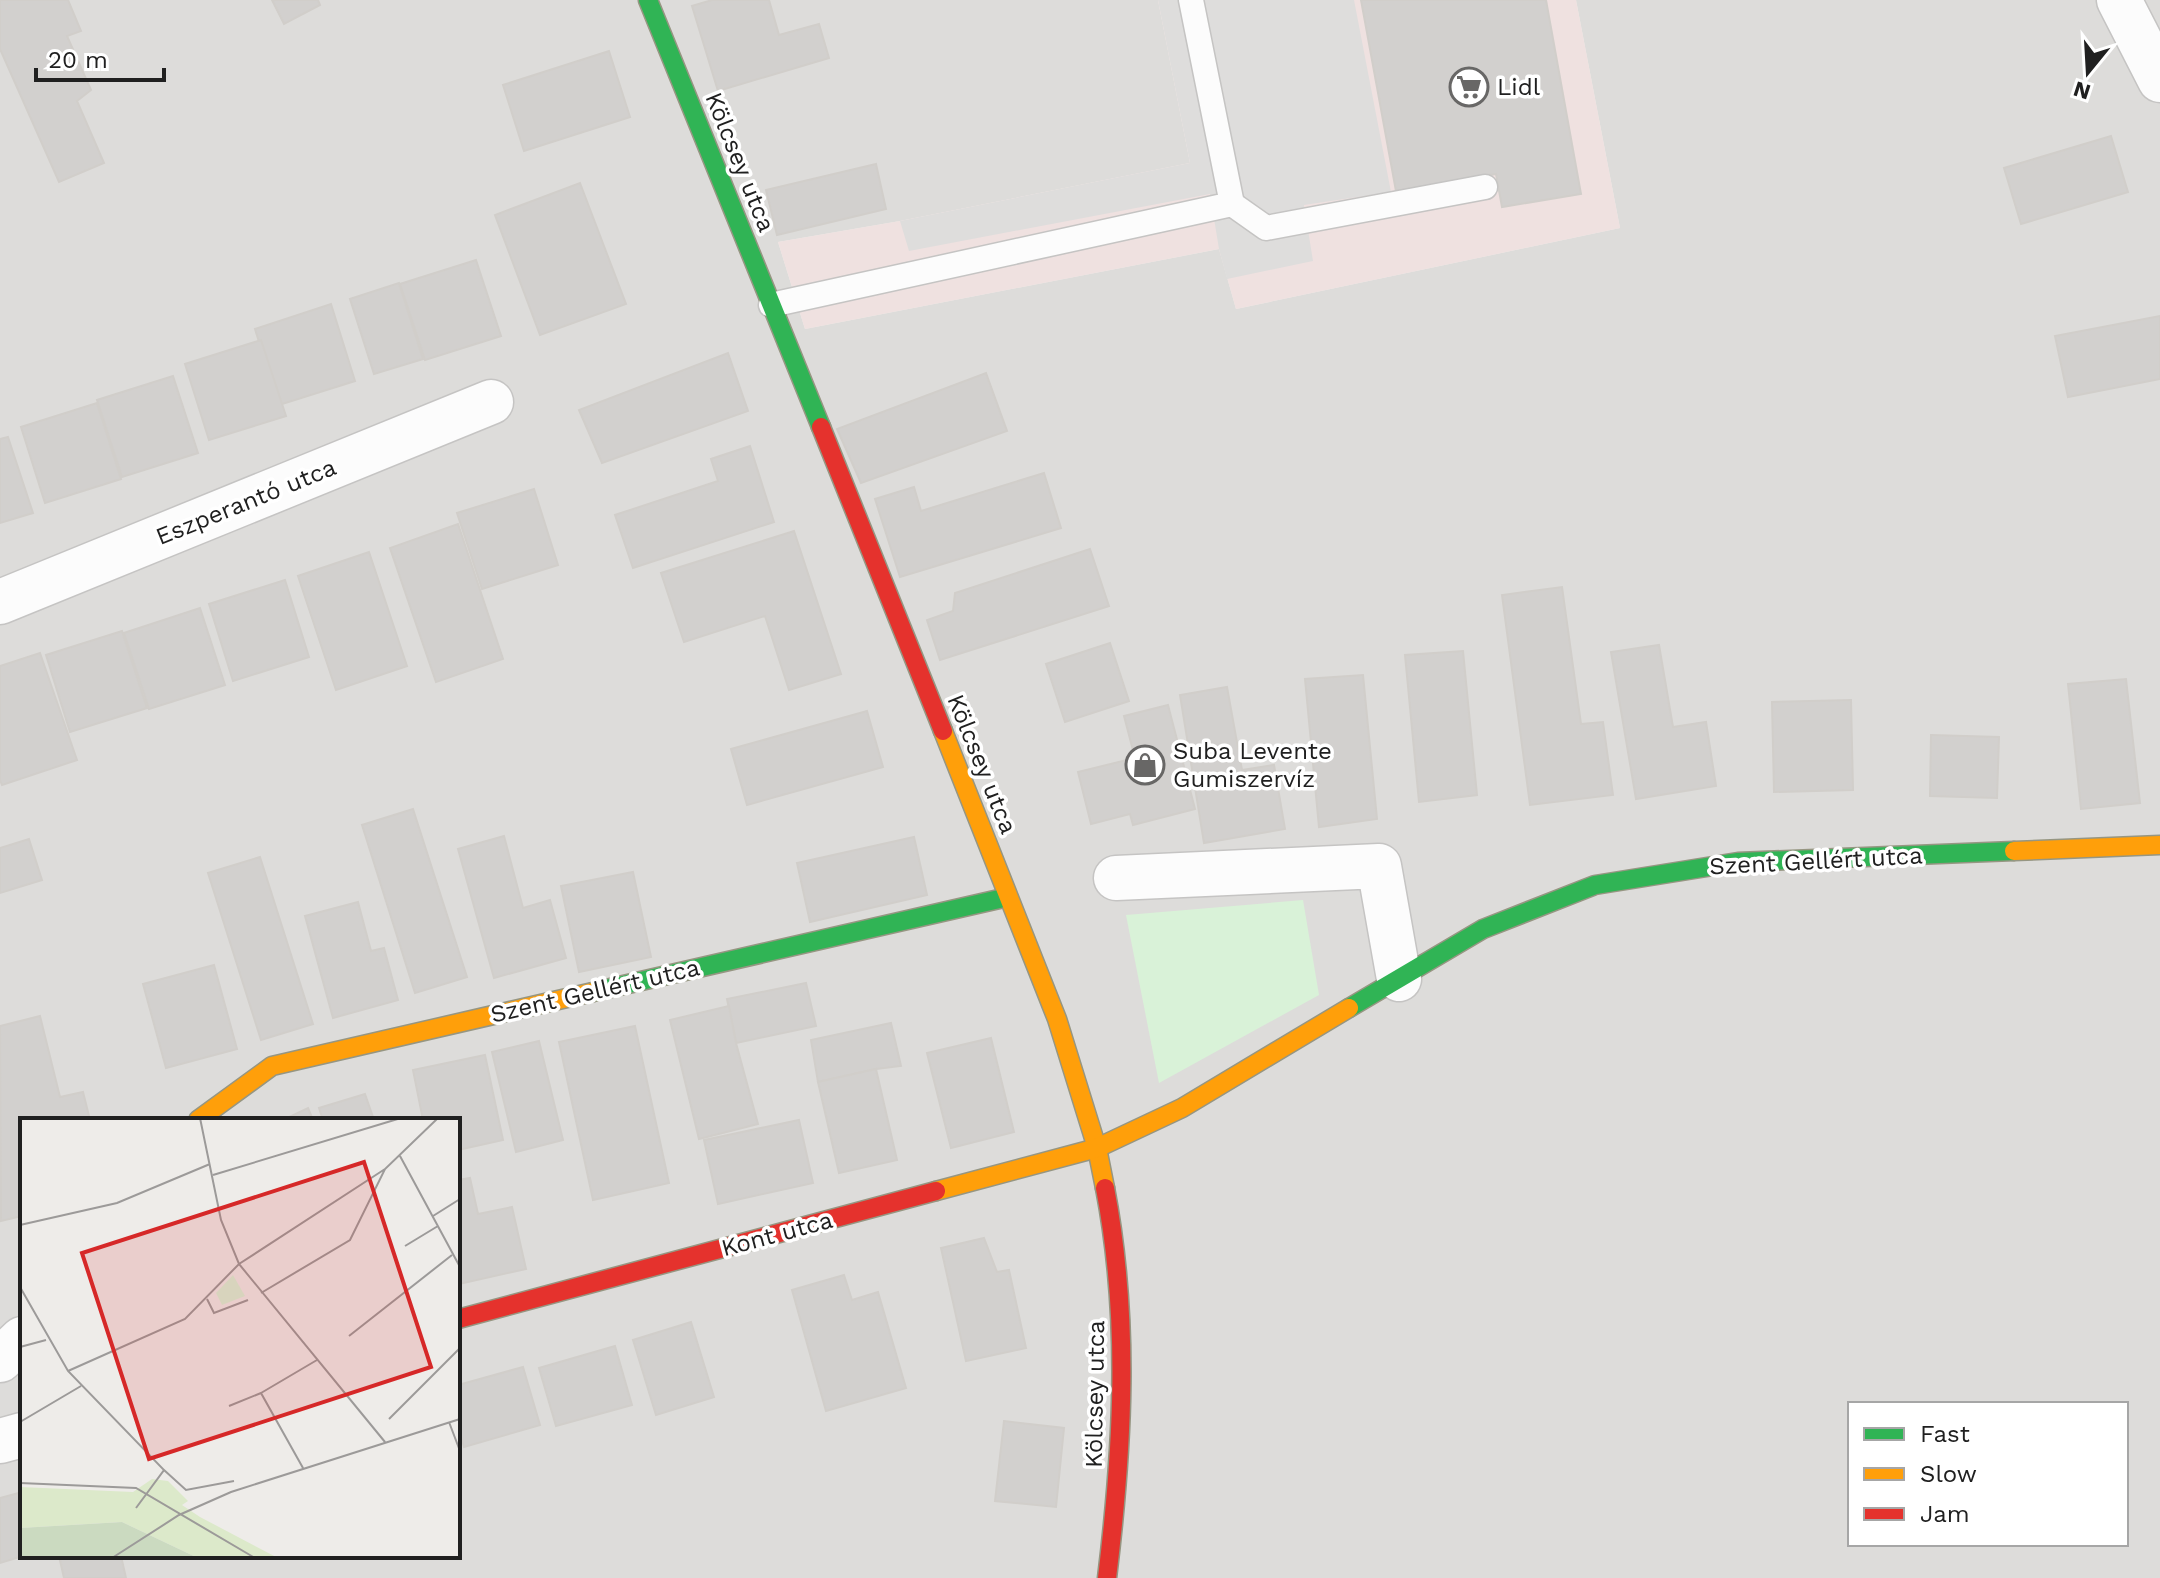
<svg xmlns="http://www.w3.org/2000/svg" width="2160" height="1578" font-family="'Work Sans',sans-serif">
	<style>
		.residential { fill: #dddcda; fill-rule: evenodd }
		.commercial { fill: #efe1e0 }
		.park { fill: #d9f2d8 }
		.parking { fill: #dedddc }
		.building { fill: #d2d0ce; stroke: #d1ceca; stroke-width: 2 }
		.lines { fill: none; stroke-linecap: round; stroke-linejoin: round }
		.lane-casing { stroke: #c5c4c3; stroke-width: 27 }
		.street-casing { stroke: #c5c4c3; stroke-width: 47 }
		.fast-casing { stroke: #969682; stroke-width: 21 }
		.slow-casing { stroke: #969682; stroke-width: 21 }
		.jam-casing { stroke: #969682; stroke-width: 21 }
		.lane { stroke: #fcfcfc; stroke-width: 24 }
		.street { stroke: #fcfcfc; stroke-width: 44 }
		.fast { stroke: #30b455; stroke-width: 18 }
		.slow { stroke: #ff9f0a; stroke-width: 18 }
		.jam { stroke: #e5322d; stroke-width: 18 }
		.labels { text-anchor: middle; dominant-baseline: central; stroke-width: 7; stroke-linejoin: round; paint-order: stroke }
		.poi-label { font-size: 24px; fill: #202020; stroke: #fff; text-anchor: start }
		.street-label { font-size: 24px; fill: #202020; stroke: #fff }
		.inset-road { fill: none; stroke: #9c9a99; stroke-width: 2 }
		.view { fill: #d62828; fill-opacity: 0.15; stroke: #d62828; stroke-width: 4 }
		.inset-edge { fill: none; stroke: #202020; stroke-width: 4 }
	</style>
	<rect width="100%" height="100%" fill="#eeece9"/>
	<!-- residential -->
	<path class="residential" d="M0 0H1158L1190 163 900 221 778 242 805 329 1219 249 1236 309 1620 228 1576 0H2160V1578H0ZM22 1120H458V1556H22ZM1850 1404H2126V1544H1850Z"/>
	<!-- commercial -->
	<path class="commercial" d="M1158 0H1576L1620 228 1236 309 1219 249 805 329 778 242 900 221 1190 163Z"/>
	<!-- park -->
	<path class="park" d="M1303 900 1319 995 1159 1083 1126 915Z"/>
	<!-- parking -->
	<path class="parking" d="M1158 0H1354L1391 192 1304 205 1313 261 1227 279 1219 249 1210 194 909 251 900 221 1190 163Z"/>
	<!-- building -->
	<g class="building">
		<path d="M0 0H68L81 31 67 36 91 90 77 101 104 163 59 182 0 49Z"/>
		<path d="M272 0H318L320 5 284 24Z"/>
		<path d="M712 0H769L779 35 819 24 829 58 718 91 692 6Z"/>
		<path d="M1361 0H1546L1581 194 1502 207 1496 174 1396 191Z"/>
		<path d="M609 51 630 117 524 151 503 85Z"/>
		<path d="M2111 136 2128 192 2021 224 2004 168Z"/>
		<path d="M876 164 886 209 777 235 766 190Z"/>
		<path d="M580 183 626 304 540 335 495 215Z"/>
		<path d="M476 260 501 336 425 360 400 284Z"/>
		<path d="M399 283 423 359 374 374 350 299Z"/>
		<path d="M331 304 355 381 279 405 255 329Z"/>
		<path d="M2160 316V379L2068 397 2055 336Z"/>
		<path d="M261 340 286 416 209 440 185 364Z"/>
		<path d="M728 353 748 411 602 463 579 410Z"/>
		<path d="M986 373 1007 431 861 483 837 429Z"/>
		<path d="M173 376 198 453 122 477 97 400Z"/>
		<path d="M97 403 121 479 45 503 21 427Z"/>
		<path d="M8 437 33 513 0 523V439Z"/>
		<path d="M750 446 774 522 633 568 615 515 718 481 711 459Z"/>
		<path d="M1044 473 1061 528 900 577 875 499 914 487 921 511Z"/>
		<path d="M534 489 558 565 482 589 457 513Z"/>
		<path d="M458 524 503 659 436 682 390 548Z"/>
		<path d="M794 531 841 674 789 690 765 616 684 642 661 573Z"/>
		<path d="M1090 549 1109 606 940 660 927 620 953 611 955 593Z"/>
		<path d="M369 552 407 666 336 690 298 576Z"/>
		<path d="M285 580 309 657 233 681 209 604Z"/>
		<path d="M1562 587 1581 724 1603 722 1613 795 1530 805 1502 595Z"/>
		<path d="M200 608 225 685 149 709 124 633Z"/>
		<path d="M122 631 147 708 70 732 46 655Z"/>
		<path d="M1110 643 1129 701 1065 722 1046 664Z"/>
		<path d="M1659 645 1673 727 1706 722 1716 786 1636 799 1611 652Z"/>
		<path d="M1463 651 1477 795 1419 802 1405 655Z"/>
		<path d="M40 653 77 760 2 785 0 780V666Z"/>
		<path d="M1363 675 1377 819 1319 827 1305 679Z"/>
		<path d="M2126 679 2140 803 2081 809 2068 684Z"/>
		<path d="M1227 687 1242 770 1274 765 1285 829 1204 843 1180 695Z"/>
		<path d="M1851 700 1853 790 1774 792 1772 702Z"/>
		<path d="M1168 705 1195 809 1133 825 1130 814 1091 824 1078 772 1135 758 1124 716Z"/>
		<path d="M867 711 883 767 747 805 731 749Z"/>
		<path d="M1931 735 1999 737 1997 798 1930 796Z"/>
		<path d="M413 809 467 977 415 993 362 825Z"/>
		<path d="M504 836 523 908 550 900 566 958 494 978 458 849Z"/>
		<path d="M914 837 927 895 810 922 797 863Z"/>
		<path d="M29 839 42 880 0 893V848Z"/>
		<path d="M260 857 313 1024 261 1040 208 873Z"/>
		<path d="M633 872 651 957 579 972 561 886Z"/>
		<path d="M358 902 371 951 384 948 398 1000 333 1018 305 916Z"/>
		<path d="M214 965 237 1049 166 1068 143 984Z"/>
		<path d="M806 983 816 1026 736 1043 727 999Z"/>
		<path d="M729 1006 736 1043 758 1124 699 1139 670 1020Z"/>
		<path d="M40 1016 60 1097 83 1092 90 1120H22V1216L1 1221 0 1026Z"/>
		<path d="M891 1023 901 1066 876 1069 818 1082 811 1040Z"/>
		<path d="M635 1026 669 1183 593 1200 559 1042Z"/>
		<path d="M991 1038 1014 1132 951 1148 927 1053Z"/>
		<path d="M539 1041 563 1140 516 1152 492 1052Z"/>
		<path d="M485 1055 503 1140 458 1150V1120H423L413 1070Z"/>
		<path d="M876 1069 897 1160 839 1173 818 1082Z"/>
		<path d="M365 1094 374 1120H323L319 1108Z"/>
		<path d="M308 1108 313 1120H283Z"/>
		<path d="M799 1120 813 1183 718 1204 704 1140Z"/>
		<path d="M470 1178 478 1214 512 1207 526 1269 459 1284 458 1180Z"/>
		<path d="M984 1238 997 1272 1009 1270 1026 1348 966 1361 941 1248Z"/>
		<path d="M844 1275 852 1300 878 1292 906 1388 826 1411 792 1290Z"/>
		<path d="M691 1322 714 1397 656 1415 633 1340Z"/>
		<path d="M615 1346 632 1405 556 1426 539 1368Z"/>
		<path d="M523 1367 540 1425 464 1447 458 1427V1385Z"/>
		<path d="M1004 1421 1064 1428 1056 1507 995 1501Z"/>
		<path d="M22 1492 23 1556 0 1563V1498Z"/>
		<path d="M59 1556H121L126 1578H64Z"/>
	</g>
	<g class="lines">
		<!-- lane casing -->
		<g class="lane-casing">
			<g id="lane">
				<path d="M1232 204 1266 228 1485 187"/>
				<path d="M771 305 1232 204 1191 0"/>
			</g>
		</g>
		<!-- street casing -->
		<g class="street-casing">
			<g id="street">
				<path d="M2119 0 2160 80"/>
				<path d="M0 602 491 402"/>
				<path d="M1116 878 1379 866 1399 979"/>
				<path d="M0 1360 22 1339"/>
				<path d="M0 1441 22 1435"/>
			</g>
		</g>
		<!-- fast casing -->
		<g class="fast-casing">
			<g id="fast">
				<path d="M648 0 821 427"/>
				<path d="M593 992 1008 897"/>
				<path d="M1349 1008 1483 929 1595 885 1738 862 2014 851"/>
			</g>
		</g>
		<!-- slow casing -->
		<g class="slow-casing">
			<g id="slow">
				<path d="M943 731 1057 1019 1097 1148 1105 1188"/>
				<path d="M2014 851 2160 845"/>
				<path d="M198 1120 272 1066 593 992"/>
				<path d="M936 1191 1097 1148 1182 1108 1349 1008"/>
			</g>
		</g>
		<!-- jam casing -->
		<g class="jam-casing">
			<g id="jam">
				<path d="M821 427 943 731"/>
				<path d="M1105 1188C1130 1318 1123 1447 1107 1578"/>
				<path d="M458 1319 936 1191"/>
			</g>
		</g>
		<!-- lane -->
		<use href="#lane" class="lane"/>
		<!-- street -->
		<use href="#street" class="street"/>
		<!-- fast -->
		<use href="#fast" class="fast"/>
		<!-- slow -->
		<use href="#slow" class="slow"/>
		<!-- jam -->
		<use href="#jam" class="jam"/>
	</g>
	<!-- icons -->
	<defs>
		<g id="supermarket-ring" transform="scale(2)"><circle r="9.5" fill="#fff" stroke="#686766" stroke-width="1.5"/><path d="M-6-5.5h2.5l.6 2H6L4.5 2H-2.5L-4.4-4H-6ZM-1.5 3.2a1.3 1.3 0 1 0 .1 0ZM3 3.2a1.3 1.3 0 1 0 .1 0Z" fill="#686766"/></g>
		<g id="shop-ring" transform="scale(2)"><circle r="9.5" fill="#fff" stroke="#686766" stroke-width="1.5"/><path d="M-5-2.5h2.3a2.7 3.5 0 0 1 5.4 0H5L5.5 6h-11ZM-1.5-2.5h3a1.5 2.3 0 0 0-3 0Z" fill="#686766"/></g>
	</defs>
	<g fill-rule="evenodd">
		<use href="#supermarket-ring" x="1469" y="87"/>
		<use href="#shop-ring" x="1145" y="765"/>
	</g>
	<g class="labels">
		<!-- poi labels -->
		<g class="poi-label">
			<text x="1497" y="87">Lidl</text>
			<text x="1173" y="751">Suba Levente<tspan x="1173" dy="28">Gumiszervíz</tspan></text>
		</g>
		<!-- street labels -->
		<g class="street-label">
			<text transform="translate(740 162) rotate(68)">Kölcsey utca</text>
			<text transform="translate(246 502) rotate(-22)">Eszperantó utca</text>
			<text transform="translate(982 764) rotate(68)">Kölcsey utca</text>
			<text transform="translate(1816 861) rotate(-3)">Szent Gellért utca</text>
			<text transform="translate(595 991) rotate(-13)">Szent Gellért utca</text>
			<text transform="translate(777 1234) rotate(-15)">Kont utca</text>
			<text transform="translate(1095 1394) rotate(-89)">Kölcsey utca</text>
		</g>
	</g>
	<!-- overview -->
	<g transform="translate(20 1118)">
		<rect width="440" height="440" fill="#eeece9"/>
		<path d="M132 361 148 363 168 383 162 387 180 399 258 440H178L102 404 0 410V369L113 374Z" fill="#dce9ca"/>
		<path d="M102 404 178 440H0V410Z" fill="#cbdac0"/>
		<path d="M213 157 225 178 202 187 196 175Z" fill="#d9f2d8"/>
		<path class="inset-road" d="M180 0 201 102 219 146 365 324M380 38 440 149M193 57 381 0M413 98 440 81M0 107 97 85 190 46M385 128 418 108M0 169 48 253 144 352 116 390M241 175 330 122 365 51 418 0M187 181 194 195 228 182M329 218 432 137M0 229 26 222M48 253 165 201 219 146 365 51M209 288 241 275M369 301 440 230M0 304 61 268M429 304 440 333M283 350 241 275 297 242M144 352 166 372 214 363M0 365 116 370 235 440M92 440 159 397 211 374 440 301"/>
		<path class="view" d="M344 44 411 249 129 341 62 135Z"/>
		<rect width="440" height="440" class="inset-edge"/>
	</g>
	<!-- legend -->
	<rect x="1848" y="1402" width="280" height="144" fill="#ffffff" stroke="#a6a6a6" stroke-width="2"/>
	<rect x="1864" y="1428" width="40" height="12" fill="#30b455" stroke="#a6a6a6" stroke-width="2"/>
	<text x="1920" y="1442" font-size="24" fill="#202020">Fast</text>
	<rect x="1864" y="1468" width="40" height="12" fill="#ff9f0a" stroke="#a6a6a6" stroke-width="2"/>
	<text x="1920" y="1482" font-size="24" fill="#202020">Slow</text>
	<rect x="1864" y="1508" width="40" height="12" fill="#e5322d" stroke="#a6a6a6" stroke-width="2"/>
	<text x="1920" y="1522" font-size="24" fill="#202020">Jam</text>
	<!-- north arrow -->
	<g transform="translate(2088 72) rotate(198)" stroke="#ffffff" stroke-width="6" paint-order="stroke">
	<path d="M0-6L14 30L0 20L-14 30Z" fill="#202020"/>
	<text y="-12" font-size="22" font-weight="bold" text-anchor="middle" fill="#202020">N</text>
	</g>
	<!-- scale -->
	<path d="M36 68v12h128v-12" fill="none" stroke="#202020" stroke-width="4"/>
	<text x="48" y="68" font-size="24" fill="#202020" stroke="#ffffff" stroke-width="6" paint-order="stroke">20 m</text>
</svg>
